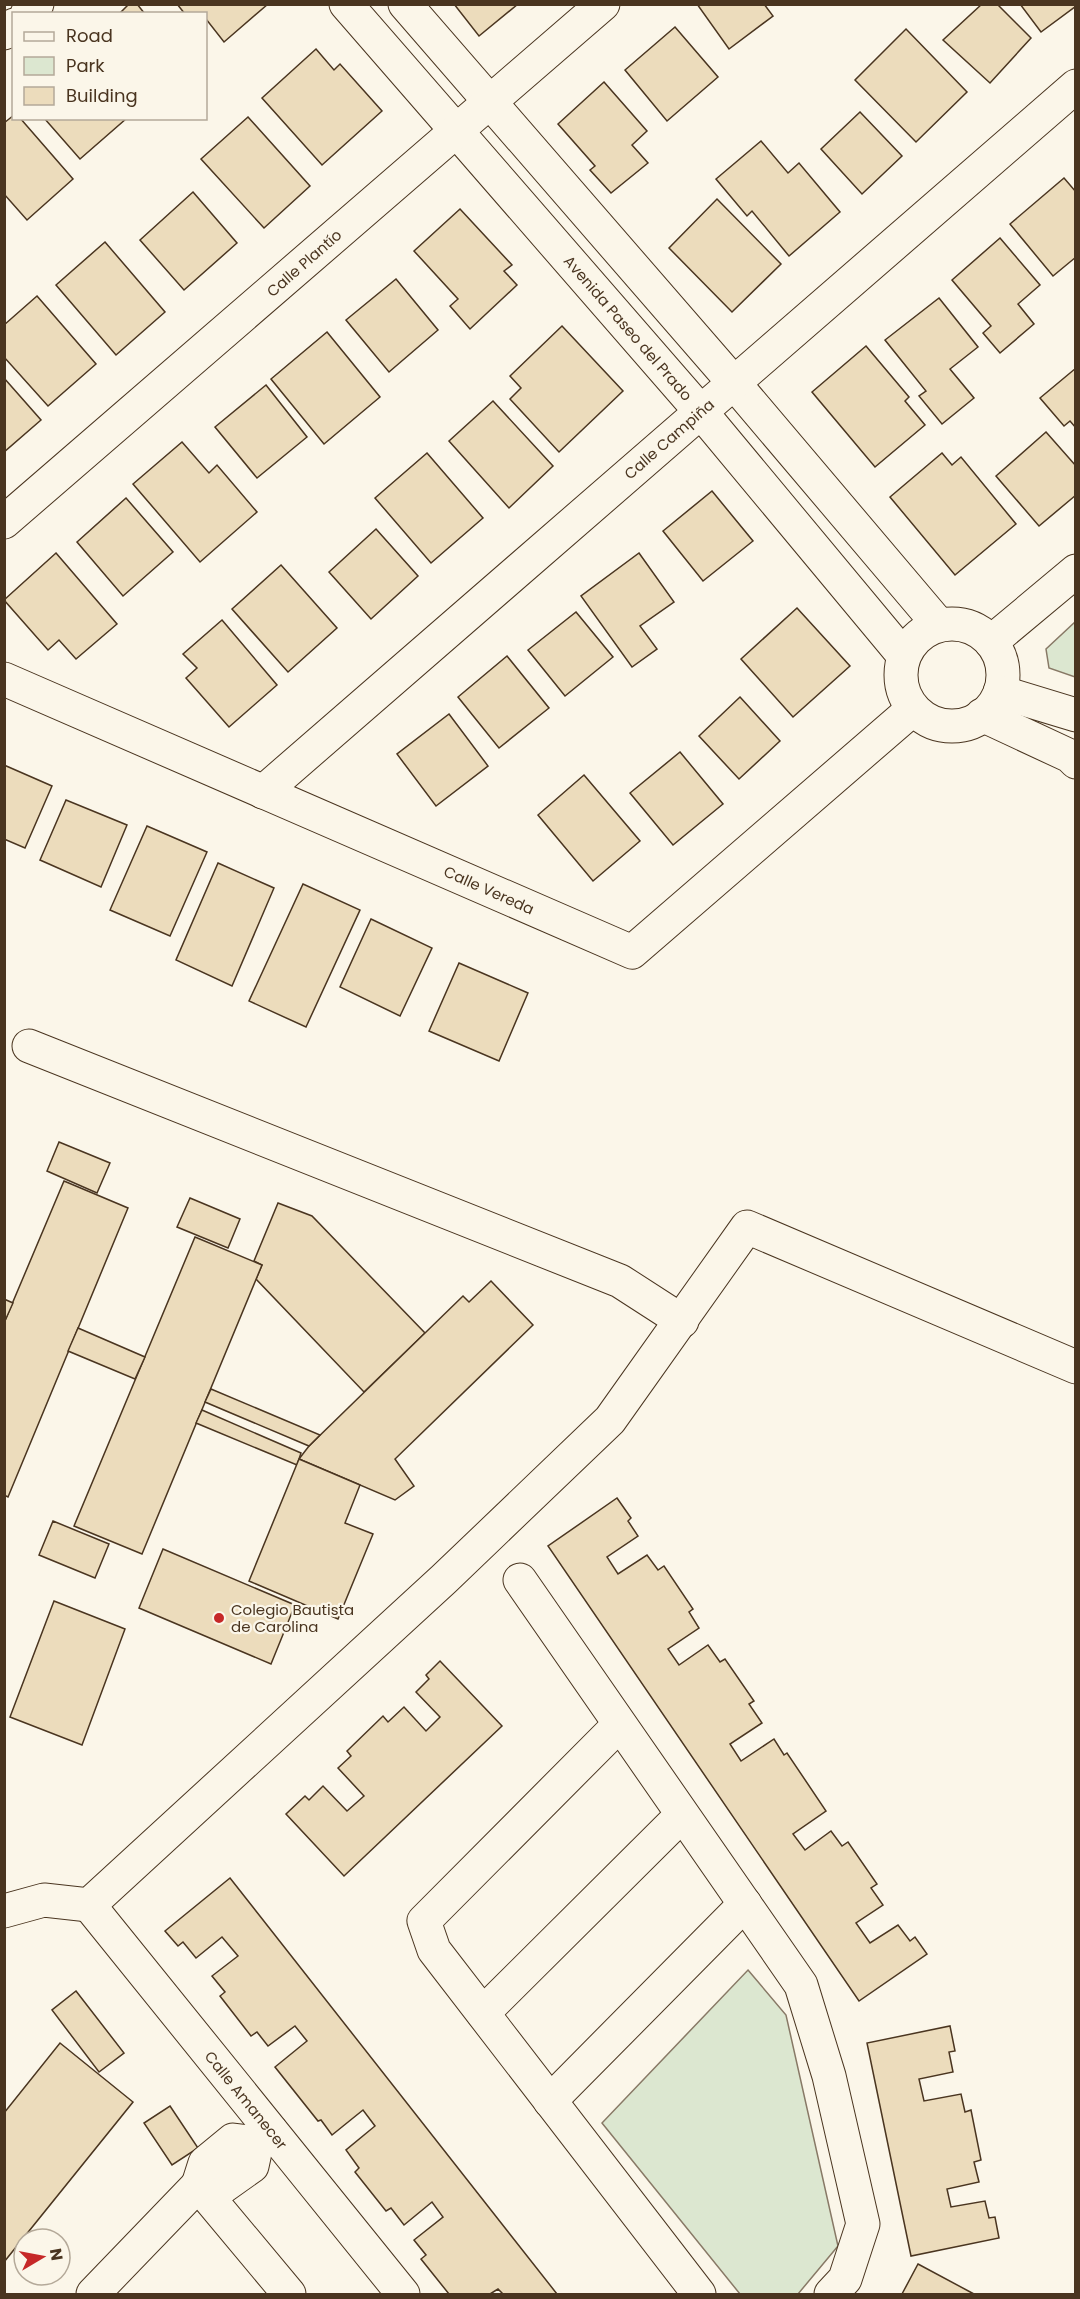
<svg xmlns="http://www.w3.org/2000/svg" width="1080" height="2299" font-family="Poppins,sans-serif">
	<style>
		.green { fill: #dce7d0; stroke: #887966; stroke-width: 1.5 }
		.building { fill: #ecdcbc; stroke: #4a3520; stroke-width: 1.5 }
		.lines { fill: none; stroke-linecap: round; stroke-linejoin: round }
		.minor-casing { stroke: #4a3520; stroke-width: 35 }
		.minor { stroke: #fbf6e9; stroke-width: 33 }
		.poi-dot { fill: #c62828; stroke: #fbf6e9; stroke-width: 2 }
		.labels { text-anchor: middle; dominant-baseline: central; stroke-width: 4.5; stroke-linejoin: round; paint-order: stroke }
		.street-label { font-size: 15px; fill: #4a3520; stroke: #fbf6e9 }
		.poi-label { font-size: 15px; fill: #4a3520; stroke: #fbf6e9; text-anchor: start }
	</style>
	<rect width="100%" height="100%" fill="#fbf6e9"/>
	<!-- green -->
	<g class="green">
		<path d="M1075 622V677L1049 668 1046 649Z"/>
		<path d="M748 1970 786 2015 838 2246 798 2294H740L602 2123Z"/>
	</g>
	<!-- building -->
	<g class="building">
		<path d="M129 4H137L145 14H119Z"/>
		<path d="M177 4H268L224 42 206 19V14H185Z"/>
		<path d="M454 4H518L479 36Z"/>
		<path d="M697 4H764L773 16 729 49Z"/>
		<path d="M982 4H997L1031 38 990 83 943 40Z"/>
		<path d="M1020 4H1076V6L1041 32Z"/>
		<path d="M675 27 718 77 667 121 625 70Z"/>
		<path d="M906 29 967 92 916 142 855 80Z"/>
		<path d="M316 49 334 70 340 64 382 111 322 165 262 98Z"/>
		<path d="M604 82 647 131 632 145 648 163 611 193 590 170 595 166 558 124Z"/>
		<path d="M860 112 902 156 862 194 821 149Z"/>
		<path d="M14 115V118H20L73 179 27 220 4 194V123Z"/>
		<path d="M248 117 310 186 264 228 201 159Z"/>
		<path d="M44 118H127L80 159Z"/>
		<path d="M761 141 788 173 799 163 840 212 789 256 752 211 747 216 716 179Z"/>
		<path d="M1064 178 1076 192V257L1053 276 1010 224Z"/>
		<path d="M193 192 237 243 184 290 140 240Z"/>
		<path d="M717 199 781 264 732 312 669 248Z"/>
		<path d="M460 209 512 265 504 271 517 285 470 329 450 306 458 299 414 251Z"/>
		<path d="M1000 238 1040 285 1018 304 1034 324 1000 353 983 333 991 326 952 280Z"/>
		<path d="M105 242 165 312 116 355 56 285Z"/>
		<path d="M396 279 438 330 389 372 346 320Z"/>
		<path d="M37 296 96 364 48 406 4 357V325Z"/>
		<path d="M939 298 978 347 950 369 974 398 942 424 919 396 926 391 885 340Z"/>
		<path d="M562 326 623 391 559 452 510 399 521 388 510 376Z"/>
		<path d="M327 332 380 397 324 444 271 379Z"/>
		<path d="M866 346 909 397 905 401 925 425 875 467 812 392Z"/>
		<path d="M1076 368V428L1070 421 1064 426 1040 398Z"/>
		<path d="M4 378 41 420 4 452Z"/>
		<path d="M266 385 307 437 257 478 215 427Z"/>
		<path d="M493 401 553 466 509 508 449 441Z"/>
		<path d="M1046 432 1076 466V495L1039 526 996 476Z"/>
		<path d="M182 442 209 473 217 465 257 512 200 562 133 484Z"/>
		<path d="M427 453 483 518 431 563 375 498Z"/>
		<path d="M942 453 952 465 961 457 1016 524 955 575 890 497Z"/>
		<path d="M712 491 753 541 703 581 663 531Z"/>
		<path d="M126 498 173 552 123 596 77 542Z"/>
		<path d="M376 529 418 576 371 619 329 572Z"/>
		<path d="M56 553 117 624 76 659 59 640 48 650 4 600Z"/>
		<path d="M639 553 674 602 640 626 657 649 632 667 581 596Z"/>
		<path d="M281 565 337 628 288 672 232 609Z"/>
		<path d="M797 608 850 666 793 717 741 659Z"/>
		<path d="M576 612 613 657 565 696 528 650Z"/>
		<path d="M222 620 277 685 229 727 186 678 197 668 183 654Z"/>
		<path d="M507 656 549 708 499 748 458 697Z"/>
		<path d="M740 697 780 741 739 779 699 736Z"/>
		<path d="M449 714 488 766 436 806 397 754Z"/>
		<path d="M680 752 723 804 673 845 630 793Z"/>
		<path d="M4 765 52 786 25 848 4 839Z"/>
		<path d="M584 775 640 841 593 881 538 815Z"/>
		<path d="M66 800 127 825 101 887 40 860Z"/>
		<path d="M147 826 207 852 170 936 110 910Z"/>
		<path d="M218 863 274 888 232 986 176 960Z"/>
		<path d="M303 884 360 910 306 1027 249 1001Z"/>
		<path d="M371 919 432 948 400 1016 340 987Z"/>
		<path d="M459 963 528 993 499 1061 429 1031Z"/>
		<path d="M59 1142 110 1163 97 1193 47 1171Z"/>
		<path d="M64 1181 128 1208 8 1497 4 1495V1323Z"/>
		<path d="M190 1198 240 1219 228 1248 177 1227Z"/>
		<path d="M278 1203 312 1216 425 1333 364 1392 256 1279 262 1265 254 1261Z"/>
		<path d="M195 1237 262 1265 142 1554 74 1526Z"/>
		<path d="M491 1281 533 1325 395 1459 414 1486 395 1500 299 1459 309 1446 463 1296 469 1302Z"/>
		<path d="M4 1299 13 1303 4 1323Z"/>
		<path d="M78 1328 145 1357 135 1379 68 1351Z"/>
		<path d="M211 1389 320 1435 309 1446 205 1402Z"/>
		<path d="M202 1410 301 1453 297 1465 196 1423Z"/>
		<path d="M299 1459 360 1485 345 1523 373 1534 338 1619 249 1581Z"/>
		<path d="M617 1498 631 1518 628 1521 638 1536 607 1557 618 1574 647 1555 658 1570 664 1566 693 1609 689 1612 699 1628 668 1649 679 1665 708 1645 720 1662 725 1659 754 1701 749 1704 762 1723 730 1744 741 1761 774 1739 784 1755 787 1753 826 1811 793 1834 805 1850 831 1831 842 1846 848 1842 877 1884 871 1888 883 1905 856 1923 870 1943 898 1925 910 1941 915 1937 927 1954 859 2001 548 1546Z"/>
		<path d="M53 1521 109 1544 95 1578 39 1555Z"/>
		<path d="M163 1549 295 1605 271 1664 139 1608Z"/>
		<path d="M54 1601 125 1629 82 1745 10 1717Z"/>
		<path d="M440 1661 502 1726 344 1876 286 1814 305 1796 309 1800 323 1786 347 1811 364 1796 338 1768 351 1756 347 1751 383 1716 388 1722 404 1707 426 1731 440 1717 416 1692 429 1679 426 1675Z"/>
		<path d="M230 1878 557 2294H503L498 2289 490 2294H449L421 2259 426 2255 414 2240 443 2217 432 2202 404 2225 391 2208 386 2211 355 2172 359 2168 346 2150 375 2126 363 2110 332 2135 321 2120 318 2121 275 2067 307 2041 295 2026 268 2046 257 2032 251 2036 220 1996 225 1992 212 1976 238 1956 222 1937 196 1958 183 1942 178 1946 165 1931Z"/>
		<path d="M76 1991 124 2053 99 2072 52 2010Z"/>
		<path d="M950 2026 955 2051 949 2052 953 2072 919 2079 924 2101 961 2094 965 2112 971 2110 981 2160 974 2162 979 2182 947 2189 951 2207 985 2201 989 2218 995 2217 999 2238 911 2256 867 2043Z"/>
		<path d="M60 2043 133 2102 4 2262V2113Z"/>
		<path d="M170 2106 198 2148 172 2165 144 2123Z"/>
		<path d="M918 2264 974 2294H902Z"/>
	</g>
	<g class="lines">
		<!-- minor casing -->
		<g class="minor-casing">
			<g id="minor">
				<path d="M346 4 701 412 904 656"/>
				<path d="M405 4 734 383 939 625"/>
				<path d="M27 14 37 4"/>
				<path d="M4 33 14 25"/>
				<path d="M4 522 603 4"/>
				<circle cx="952" cy="675" r="51"/>
				<path d="M991 642 1076 571"/>
				<path d="M4 679 632 952 913 709"/>
				<path d="M1000 692 1076 715"/>
				<path d="M982 715 1070 756 1076 762"/>
				<path d="M263 792 1076 86"/>
				<path d="M29 1046 620 1281 682 1321"/>
				<path d="M520 1580 801 1985 829 2076 863 2224 845 2279 831 2294"/>
				<path d="M619 1725 424 1921 434 1950 699 2294"/>
				<path d="M89 1905 403 2294"/>
				<path d="M4 1911 44 1900 89 1905 444 1579 610 1420 747 1227 1076 1367"/>
				<path d="M483 2013 682 1815"/>
				<path d="M550 2101 745 1904"/>
				<path d="M257 2143 233 2140 205 2163 198 2185 221 2188 252 2166 257 2143 271 2131"/>
				<path d="M93 2294 198 2185 289 2294"/>
			</g>
		</g>
		<!-- minor -->
		<use href="#minor" class="minor"/>
	</g>
	<!-- markers -->
	<circle class="poi-dot" cx="219" cy="1618" r="6"/>
	<g class="labels">
		<!-- street labels -->
		<g class="street-label">
			<text transform="translate(304 263) rotate(-41)">Calle Plantío</text>
			<text transform="translate(628 328) rotate(49)">Avenida Paseo del Prado</text>
			<text transform="translate(669 439) rotate(-41)">Calle Campiña</text>
			<text transform="translate(489 890) rotate(24)">Calle Vereda</text>
			<text transform="translate(246 2100) rotate(51)">Calle Amanecer</text>
		</g>
		<!-- poi labels -->
		<g class="poi-label">
			<text x="231" y="1609">Colegio Bautista<tspan x="231" dy="17">de Carolina</tspan></text>
		</g>
	</g>
	<!-- border -->
	<rect width="1080" height="2299" fill="none" stroke="#4a3520" stroke-width="12"/>
	<!-- legend -->
	<rect x="12" y="12" width="195" height="108" fill="#fbf6e9" stroke="#b4a999" stroke-width="1.5"/>
	<rect x="24" y="32" width="30" height="9" fill="#fbf6e9" stroke="#b4a999" stroke-width="1.5"/>
	<text x="66" y="42" font-size="18" fill="#4a3520">Road</text>
	<rect x="24" y="57" width="30" height="18" fill="#dce7d0" stroke="#b4a999" stroke-width="1.5"/>
	<text x="66" y="72" font-size="18" fill="#4a3520">Park</text>
	<rect x="24" y="87" width="30" height="18" fill="#ecdcbc" stroke="#b4a999" stroke-width="1.5"/>
	<text x="66" y="102" font-size="18" fill="#4a3520">Building</text>
	<!-- north arrow -->
	<g transform="translate(42 2257) rotate(80)"><circle r="28" fill="#fbf6e9" stroke="#b4a999" stroke-width="1.5"/>
	<path d="M0-4.5L10 22L0 15L-10 22Z" fill="#c62828"/>
	<text y="-9" font-size="16" font-weight="bold" text-anchor="middle" fill="#4a3520">N</text>
	</g>
</svg>
